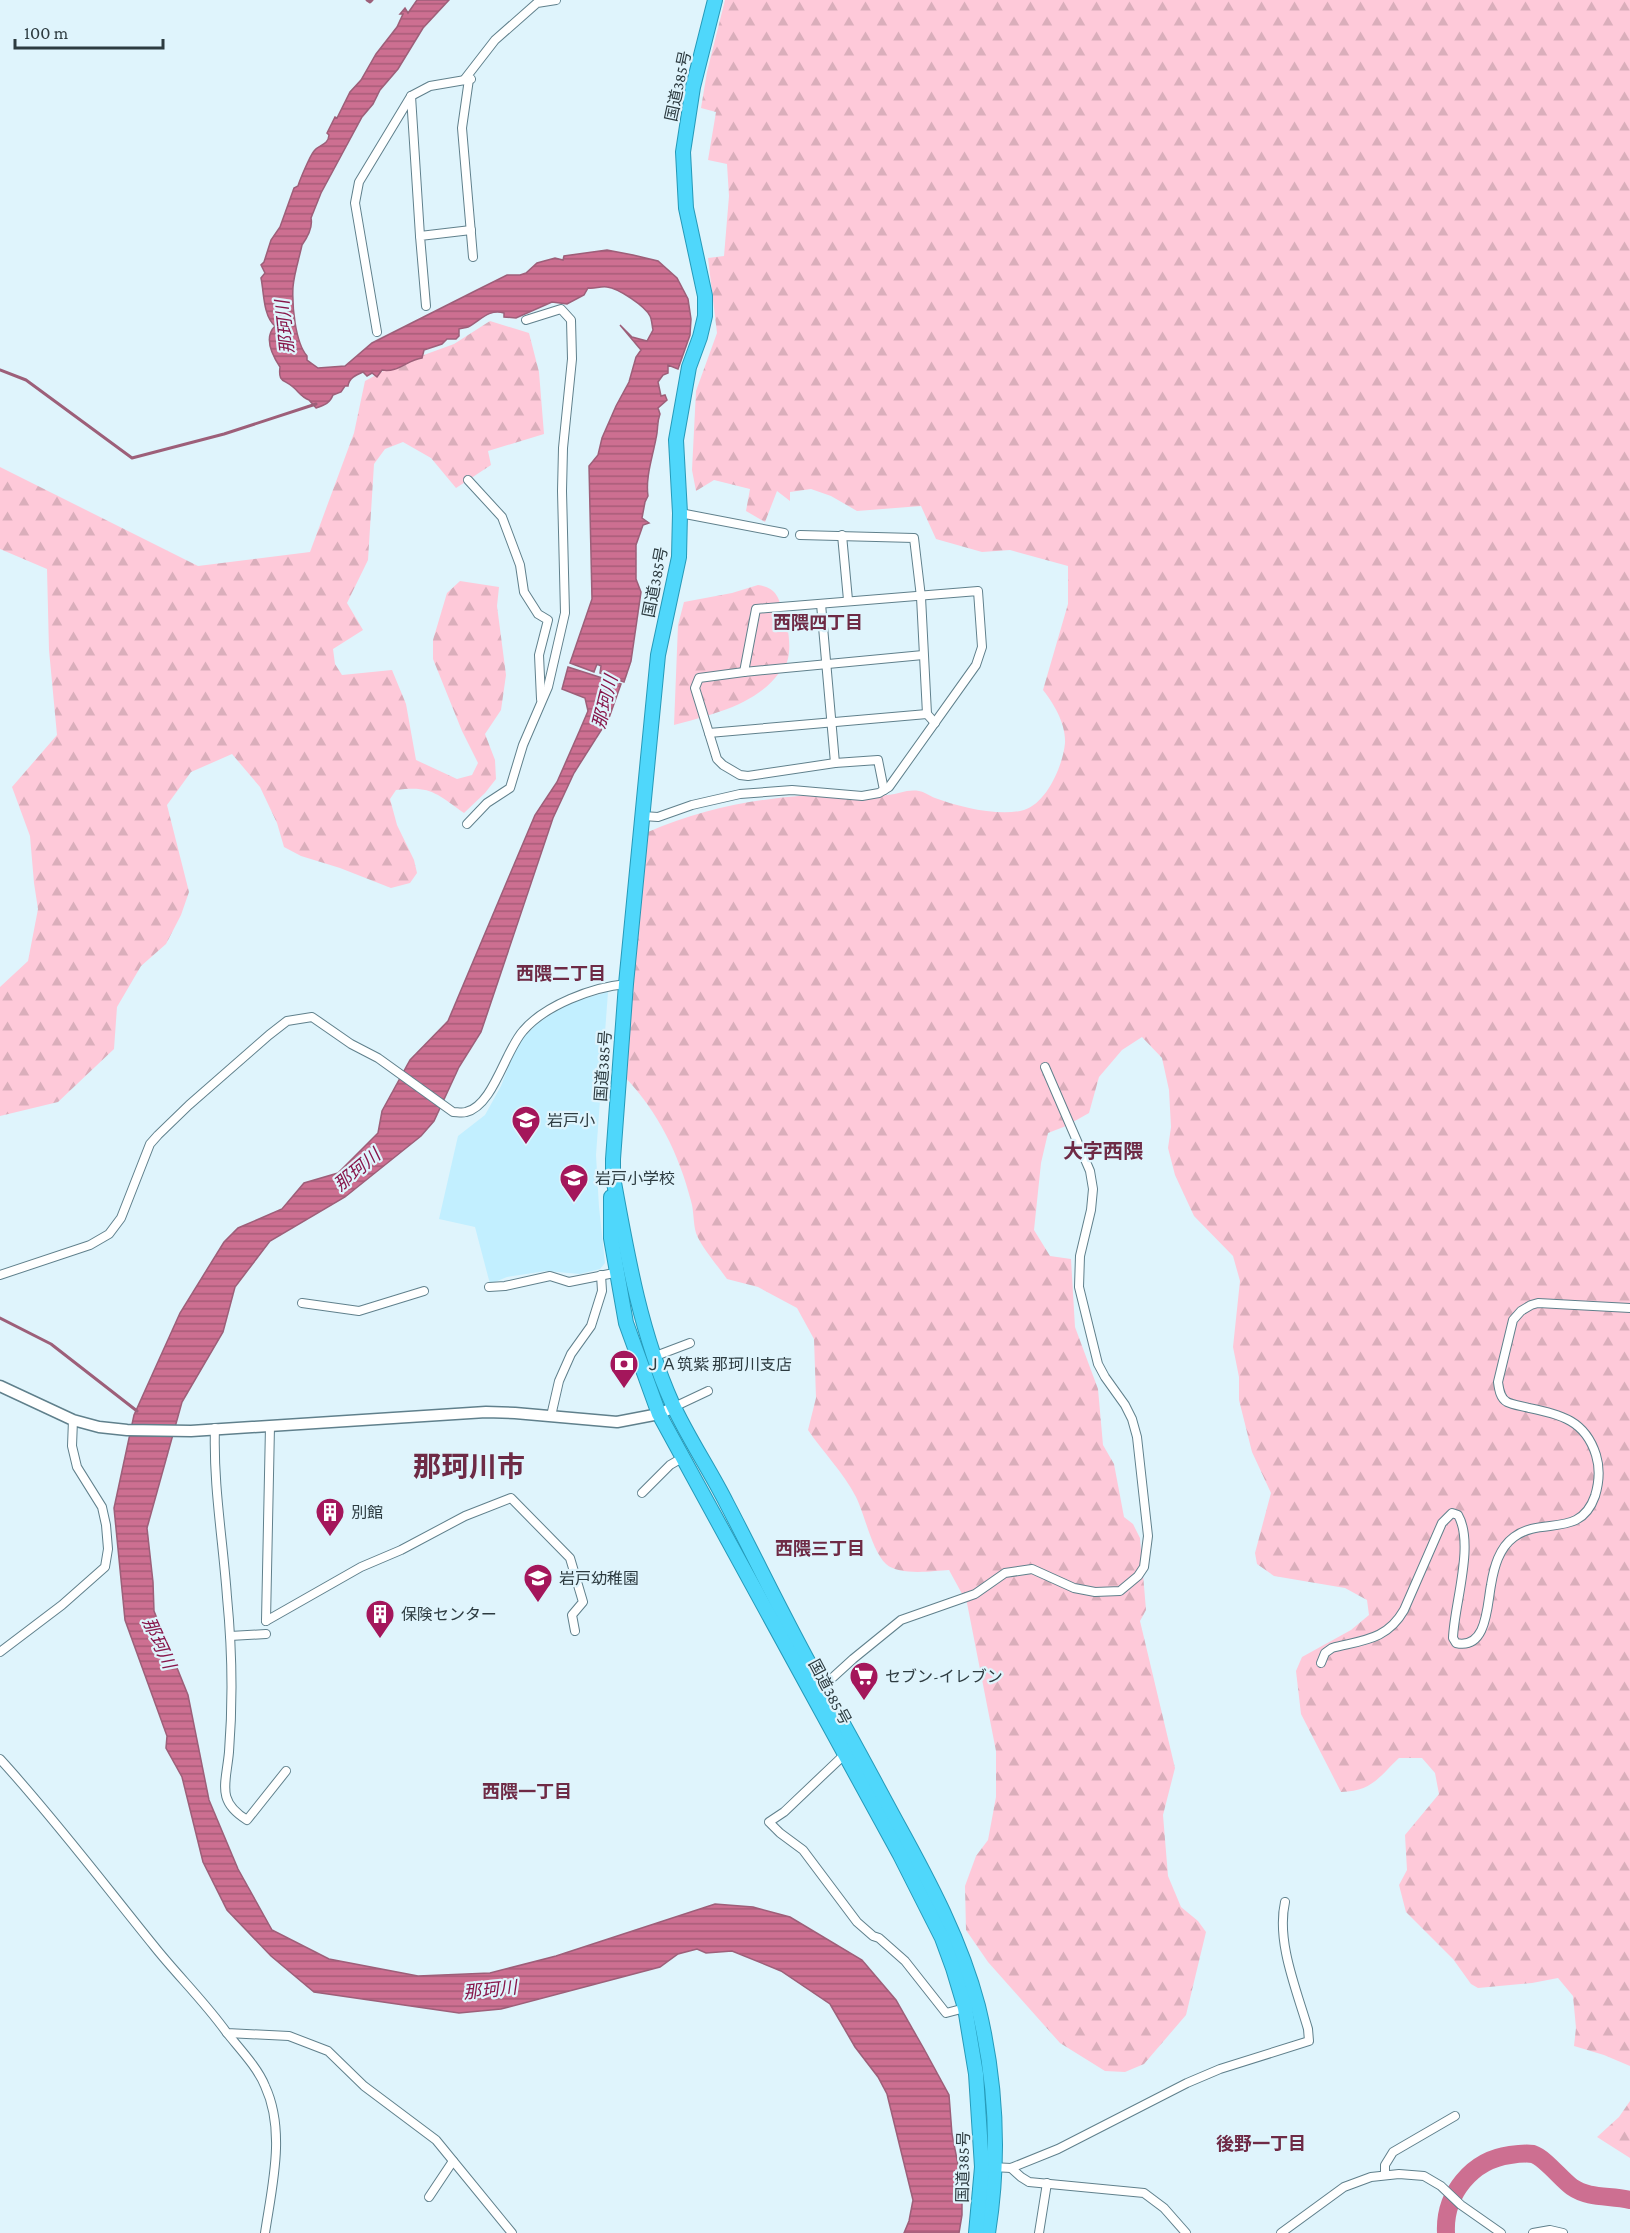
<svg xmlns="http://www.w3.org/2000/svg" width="1630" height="2233" font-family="'Crimson Pro','Noto Sans JP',serif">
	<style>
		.built { fill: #c2efff }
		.forest { fill: url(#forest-firs) }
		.water { fill: url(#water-rules); stroke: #9d5f79; stroke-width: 1.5 }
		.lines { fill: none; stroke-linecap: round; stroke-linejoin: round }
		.stream { stroke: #9d5f79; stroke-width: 3 }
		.river { stroke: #cd6f91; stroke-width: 18 }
		.minor-casing { stroke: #60808c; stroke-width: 10 }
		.tertiary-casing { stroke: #60808c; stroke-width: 13 }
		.trunk-casing { stroke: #269ab9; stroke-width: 16 }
		.minor { stroke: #fff; stroke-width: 8 }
		.tertiary { stroke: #fff; stroke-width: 10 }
		.trunk { stroke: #4fd7fb; stroke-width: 14 }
		.labels { text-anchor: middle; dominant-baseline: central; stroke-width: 4.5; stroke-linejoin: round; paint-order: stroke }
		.street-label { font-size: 16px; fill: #2d3b40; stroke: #dff4fc }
		.poi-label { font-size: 16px; fill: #2d3b40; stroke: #dff4fc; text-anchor: start }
		.water-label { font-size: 18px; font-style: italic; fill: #88164b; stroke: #dff4fc }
		.neighbourhood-label { font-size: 18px; font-weight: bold; fill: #6e2a45; stroke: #dff4fc }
		.quarter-label { font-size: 20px; font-weight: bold; fill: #6e2a45; stroke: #dff4fc }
		.town-label { font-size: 28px; font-weight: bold; fill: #6e2a45; stroke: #dff4fc }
	</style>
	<defs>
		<pattern id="forest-firs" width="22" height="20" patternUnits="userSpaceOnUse" patternTransform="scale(1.5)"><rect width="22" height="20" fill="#fec9d9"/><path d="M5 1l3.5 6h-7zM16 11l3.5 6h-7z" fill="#daaebb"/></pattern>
		<pattern id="water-rules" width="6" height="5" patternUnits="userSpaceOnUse" patternTransform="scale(1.5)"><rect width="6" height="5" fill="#cd6f91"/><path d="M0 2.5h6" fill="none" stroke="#a75c78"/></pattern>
	</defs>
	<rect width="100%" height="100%" fill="#dff4fc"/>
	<!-- built -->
	<path class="built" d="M608 992 596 1155 599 1207 605 1263 600 1269 580 1274 546 1271 507 1277 490 1284 475 1227 439 1219 458 1136 485 1115 501 1086 517 1044 537 1024 568 1003Z"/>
	<!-- forest -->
	<g class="forest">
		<path d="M725 0H1630V2066L1604 2055 1574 2046 1576 2028 1573 1996 1558 1978 1532 1983 1478 1988 1471 1984 1453 1959 1406 1912 1399 1885 1407 1870 1405 1835 1439 1794 1435 1773 1422 1758H1399C1378 1778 1372 1791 1341 1792L1301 1714 1296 1671 1302 1657 1351 1630 1369 1615 1367 1600 1345 1588 1274 1576 1257 1564 1255 1553 1271 1493 1252 1452 1239 1400V1377L1233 1347 1240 1281 1233 1256 1194 1216 1175 1175 1168 1148 1171 1127 1169 1090 1162 1058 1142 1037 1122 1050 1099 1077 1089 1113 1066 1126 1048 1133 1041 1163 1034 1230 1050 1256 1071 1259 1075 1327 1098 1389 1103 1445 1114 1464 1124 1517 1133 1524 1140 1538 1146 1610 1140 1621 1175 1768 1163 1815 1168 1876 1181 1907 1198 1921 1206 1932 1186 2015 1144 2064 1125 2072 1105 2071 1060 2043 988 1962 966 1930 965 1886 976 1856 988 1840 996 1797V1751L967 1603 949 1570C933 1571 899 1576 886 1564 872 1551 865 1515 856 1497 843 1472 823 1452 808 1430L816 1398 814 1339 797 1308 758 1287 727 1279C718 1266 701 1247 696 1233 693 1223 694 1211 691 1201 679 1154 658 1112 625 1077L638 905 648 832C711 805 774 795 843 794 857 794 873 797 888 795 899 794 907 789 919 791 925 792 930 796 935 798 959 807 1000 817 1024 810 1047 803 1063 765 1065 743 1066 724 1054 704 1043 690L1068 604V566L1010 550 982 552 936 539 921 506 857 511 831 496 811 489 790 492V501L777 491 765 522 746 511 750 489 714 480 696 491 692 470 696 391 717 333 708 258 724 256 729 196 727 164 708 160 716 112 701 108 707 72Z"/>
		<path d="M490 321 529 333 539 372 544 434 488 451 491 465 456 488 431 458 403 442 385 449 374 464 368 560 347 603 363 630 333 649 335 664 342 675 392 670 406 704 416 760 457 779 472 775 478 763 462 731 433 659V640L447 593 460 581 499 587 497 606 506 675 501 710 485 734 495 760 496 779 485 793 464 813C437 794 431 785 396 790L390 799 397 825 414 860 417 873 410 883 391 888 340 868 301 856 284 847 277 823 260 787 232 754 191 772 167 805 189 892 181 915 166 944 141 966 117 1007 114 1049 58 1102 0 1116V987L28 961 38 909 34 883 30 836 12 787 57 735 49 650 47 569 0 549V467L198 566 310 552 354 433 365 381 391 367 454 344Z"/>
		<path d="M758 585C776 588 778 596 783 612 788 624 792 648 787 662 786 665 781 670 779 673 756 705 710 715 674 725L678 625 684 602 732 593Z"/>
		<path d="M1630 2101V2158L1597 2137 1619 2117Z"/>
	</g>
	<!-- water -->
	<g class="water">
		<path d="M417 0H449L423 28 398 69 380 90 373 104 362 117 321 193 311 218C313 227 307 238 302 245 299 259 294 274 293 287 292 305 295 342 307 356V360L318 368 345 366 372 343 477 290 507 275H520L526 273 537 263 555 258 563 260 564 256 607 250 633 255 658 261 677 278 688 299 691 319 690 335 678 369 668 365V373L663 375 658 382 661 396 665 395 667 400 658 408 660 414C657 422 658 426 657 433 654 453 645 476 648 496L645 502 642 518 649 523 643 525 636 545V579L641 592 631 661 624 682 600 673 601 666 597 664 594 672 570 663 592 599 589 466 598 455 602 438 616 406 629 382 636 357 641 350 620 325 632 337 647 341 653 330C652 326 652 320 650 316 645 306 618 288 607 287 600 286 595 289 588 288L584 295 567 304 552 302 516 318 504 317V313C489 308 480 321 468 327 465 328 462 328 459 329V336L456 339H447L442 344 424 350 422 358C407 360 398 373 382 370L377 377 372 373 367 376 363 372C356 375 349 378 348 386H345L341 392 333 395C330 403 325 405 316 408L309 400C301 397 299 392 293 387 284 379 278 383 280 367 272 355 263 338 275 326 263 316 264 292 261 278L265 273 261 265 264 262 271 240 280 227 294 188 298 186C300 179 310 156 314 151 319 144 328 146 329 135L327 133 335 117 337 118 350 92 361 80 376 54 397 27 403 14H400L405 8 408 13Z"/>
		<path d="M568 667 621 684 609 718 574 773 553 818 481 1032 459 1067 434 1121 421 1136 345 1197 270 1241 235 1287 223 1332 182 1402 147 1528 153 1582 154 1611 188 1695 209 1800 238 1869 272 1930 329 1959 418 1976 490 1973 556 1956 715 1904 753 1907 790 1917 862 1960 896 2000 924 2049 949 2095 952 2134 962 2185V2215L959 2233H904L909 2221 913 2200 887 2094 878 2077 855 2047 830 2004 781 1971 732 1951 706 1953 697 1949 678 1954 660 1967 501 2009 459 2013 314 1992 271 1956 227 1910 203 1862 182 1777 166 1748 167 1736 125 1620 114 1508 134 1415 180 1313 224 1242 238 1228 282 1209 304 1183 338 1173 378 1133 382 1111 410 1060 448 1021 535 815 557 782 579 732 588 711 585 698 562 689Z"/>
	</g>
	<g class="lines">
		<!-- stream -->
		<g class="stream">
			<path d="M367 0 370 2 372 0"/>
			<path d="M0 370 26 380 132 458 224 434 316 404"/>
			<path d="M0 1318 51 1344 137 1411"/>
		</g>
		<!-- river -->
		<path class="river" d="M1446 2233C1444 2194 1472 2160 1510 2155 1517 2154 1526 2153 1533 2154 1545 2158 1561 2179 1572 2187 1589 2199 1611 2195 1630 2200"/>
		<!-- minor casing -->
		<g class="minor-casing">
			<g id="minor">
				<path d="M469 79 462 128 473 257"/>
				<path d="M464 80 495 40 537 3 556 0"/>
				<path d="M411 96 420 236"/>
				<path d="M426 306 420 236 471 230"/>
				<path d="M377 332 355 203 359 182 411 96 430 86 471 79"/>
				<path d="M468 480 502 517 520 565 524 592 538 614 548 620 539 655 541 699"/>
				<path d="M680 513 784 533"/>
				<path d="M800 535 914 538 921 597 927 714 935 723"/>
				<path d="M842 535 848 600"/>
				<path d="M821 604 835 763"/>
				<path d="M709 733 927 714"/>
				<path d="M884 790 878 760 835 763 748 776 740 775 723 765 717 759 695 688 699 678 744 672 923 655"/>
				<path d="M643 816 658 817 692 805 740 794 792 790 862 796 879 793 889 787 976 665 982 647 978 591 756 609 744 672"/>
				<path d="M467 824 487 803 510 788 523 745 548 687 565 613 562 491 563 448 572 359 571 320 561 309 526 320"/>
				<path d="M0 1275 90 1245 109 1234 121 1218 150 1144 158 1135 189 1105 269 1035 287 1021 312 1017 351 1044 378 1058 453 1112C457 1112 462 1113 466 1112 493 1106 505 1051 523 1031 545 1005 593 987 626 984"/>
				<path d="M489 1287 505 1286 550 1276 569 1282 619 1272"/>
				<path d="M302 1303 359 1311 424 1291"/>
				<path d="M653 1357 690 1343"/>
				<path d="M674 1407 708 1391"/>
				<path d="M551 1416 559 1381 571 1354 591 1326 602 1291 601 1275"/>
				<path d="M215 1428C213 1485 223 1540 227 1597 232 1648 233 1701 229 1752 226 1784 216 1801 247 1820L286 1771"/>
				<path d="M642 1493 670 1465 682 1458"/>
				<path d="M266 1621 361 1567 401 1550 465 1516 511 1498 570 1558 583 1602 572 1615 575 1631"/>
				<path d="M266 1621 270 1426"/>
				<path d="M230 1636 266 1634"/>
				<path d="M0 1652 62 1605 105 1567 108 1549 106 1525 102 1507 77 1467 72 1446 73 1420"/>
				<path d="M1321 1663 1325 1653 1332 1648C1363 1640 1387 1640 1404 1610L1442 1523 1452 1513 1458 1515C1475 1544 1454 1605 1453 1638L1456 1643C1487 1650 1487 1606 1491 1585 1494 1567 1499 1548 1514 1537 1542 1516 1580 1539 1595 1496 1599 1483 1600 1468 1596 1455 1585 1420 1561 1415 1529 1408 1522 1406 1513 1405 1507 1402 1500 1398 1499 1389 1498 1382L1513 1320 1521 1311 1531 1305 1538 1303 1630 1308"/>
				<path d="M819 1690 853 1659 901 1620 975 1594 1005 1573 1032 1569 1074 1588 1095 1592 1120 1591 1138 1576 1144 1567 1148 1536 1137 1437 1132 1419 1125 1405 1105 1377 1098 1364 1079 1287 1080 1256 1091 1210 1093 1189 1090 1171 1045 1067"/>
				<path d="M844 1755 784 1812 769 1822 780 1833 803 1850 857 1922 873 1936 879 1938 905 1961 946 2013 965 2008"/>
				<path d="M0 1759C54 1818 103 1883 154 1946 177 1975 205 2002 227 2033L289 2036 328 2051 364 2086 436 2140 512 2233"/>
				<path d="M227 2033C239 2048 258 2068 265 2086 286 2131 272 2186 265 2233"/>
				<path d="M992 2167 1011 2168 1058 2149 1187 2083 1220 2069 1309 2041 1308 2029C1297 1991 1276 1942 1285 1902"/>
				<path d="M1011 2168 1021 2177 1029 2182 1144 2193 1164 2208 1186 2233"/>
				<path d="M1385 2175V2165L1393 2152 1455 2116"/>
				<path d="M429 2197 453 2161"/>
				<path d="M1039 2233 1047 2183"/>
				<path d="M1281 2233 1344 2187 1371 2177 1399 2174 1424 2176 1441 2186 1461 2205 1501 2233"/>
				<path d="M1533 2233 1550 2230 1563 2233"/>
			</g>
		</g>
		<!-- tertiary casing -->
		<g class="tertiary-casing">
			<path id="tertiary" d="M0 1386 73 1420 99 1427 127 1430 191 1431 486 1412 515 1413 617 1422 659 1414 674 1407"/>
		</g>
		<!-- trunk casing -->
		<g class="trunk-casing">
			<g id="trunk">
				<path d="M715 0 693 87 683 152 686 208 705 296V316L700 337 689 367 676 440 680 513 679 557 658 655 626 984 613 1159V1177C627 1254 640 1331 672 1403 688 1438 710 1470 727 1504 760 1567 790 1631 825 1692 850 1735 873 1779 897 1823 929 1881 961 1941 978 2006 996 2080 1000 2158 988 2233"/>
				<path d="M611 1197V1238L626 1323 659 1414 900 1855 942 1938 953 1968 965 2008 976 2074 982 2167 976 2233"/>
			</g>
		</g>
		<!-- minor -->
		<use href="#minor" class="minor"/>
		<!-- tertiary -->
		<use href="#tertiary" class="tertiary"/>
		<!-- trunk -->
		<use href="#trunk" class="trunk"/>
	</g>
	<!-- icons -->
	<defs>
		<g id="school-pin" transform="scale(1.5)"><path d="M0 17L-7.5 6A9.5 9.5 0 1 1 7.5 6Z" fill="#a4165b" stroke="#dff4fc"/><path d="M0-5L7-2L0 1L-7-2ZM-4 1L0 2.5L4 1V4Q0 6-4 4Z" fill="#fff"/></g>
		<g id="bank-pin" transform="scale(1.5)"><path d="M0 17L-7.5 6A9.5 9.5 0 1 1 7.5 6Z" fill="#a4165b" stroke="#dff4fc"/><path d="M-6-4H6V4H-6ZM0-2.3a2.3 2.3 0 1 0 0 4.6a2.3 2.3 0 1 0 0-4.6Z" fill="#fff"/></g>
		<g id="building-pin" transform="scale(1.5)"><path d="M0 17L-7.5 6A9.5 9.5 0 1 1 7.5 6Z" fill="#a4165b" stroke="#dff4fc"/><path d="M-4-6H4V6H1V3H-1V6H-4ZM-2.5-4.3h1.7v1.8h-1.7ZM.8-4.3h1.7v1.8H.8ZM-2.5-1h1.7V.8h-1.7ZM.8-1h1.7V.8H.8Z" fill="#fff"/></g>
		<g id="supermarket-pin" transform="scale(1.5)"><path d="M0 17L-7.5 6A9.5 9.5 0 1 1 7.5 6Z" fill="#a4165b" stroke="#dff4fc"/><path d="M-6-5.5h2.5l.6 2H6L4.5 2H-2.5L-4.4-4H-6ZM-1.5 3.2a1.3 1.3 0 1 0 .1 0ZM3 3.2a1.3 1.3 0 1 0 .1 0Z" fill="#fff"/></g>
	</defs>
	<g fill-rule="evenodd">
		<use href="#school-pin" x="526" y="1120"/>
		<use href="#school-pin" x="574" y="1178"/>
		<use href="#bank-pin" x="624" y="1364"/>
		<use href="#building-pin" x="330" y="1512"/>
		<use href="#school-pin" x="538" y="1578"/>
		<use href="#building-pin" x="380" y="1614"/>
		<use href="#supermarket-pin" x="864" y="1676"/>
	</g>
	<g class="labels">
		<!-- street labels -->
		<g class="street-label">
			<text transform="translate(678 86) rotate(-78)">国道385号</text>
			<text transform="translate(655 582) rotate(-79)">国道385号</text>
			<text transform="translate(603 1066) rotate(-86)">国道385号</text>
			<text transform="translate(830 1692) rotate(62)">国道385号</text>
			<text transform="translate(963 2167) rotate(-89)">国道385号</text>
		</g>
		<!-- poi labels -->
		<g class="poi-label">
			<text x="547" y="1120">岩戸小</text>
			<text x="595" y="1178">岩戸小学校</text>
			<text x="645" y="1364">ＪＡ筑紫 那珂川支店</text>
			<text x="351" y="1512">別館</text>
			<text x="559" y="1578">岩戸幼稚園</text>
			<text x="401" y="1614">保険センター</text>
			<text x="885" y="1676">セブン-イレブン</text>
		</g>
		<!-- water labels -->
		<g class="water-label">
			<text transform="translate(285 327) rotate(-96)">那珂川</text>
			<text transform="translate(605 702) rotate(-76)">那珂川</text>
			<text transform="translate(357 1170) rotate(-40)">那珂川</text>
			<text transform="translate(159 1643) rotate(65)">那珂川</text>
			<text transform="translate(490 1990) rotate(-6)">那珂川</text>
		</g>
		<!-- neighbourhood labels -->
		<g class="neighbourhood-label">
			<text x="818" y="623">西隈四丁目</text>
			<text x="561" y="974">西隈二丁目</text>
			<text x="820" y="1549">西隈三丁目</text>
			<text x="527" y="1792">西隈一丁目</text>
			<text x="1261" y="2144">後野一丁目</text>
		</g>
		<!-- quarter labels -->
		<g class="quarter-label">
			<text x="1103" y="1151">大字西隈</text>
		</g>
		<!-- town labels -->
		<g class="town-label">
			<text x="469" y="1466">那珂川市</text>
		</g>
	</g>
	<!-- scale -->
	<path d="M15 39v9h148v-9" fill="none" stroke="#2d3b40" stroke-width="3"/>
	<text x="24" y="39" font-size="18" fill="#2d3b40" stroke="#dff4fc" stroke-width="4.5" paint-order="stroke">100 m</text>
</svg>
